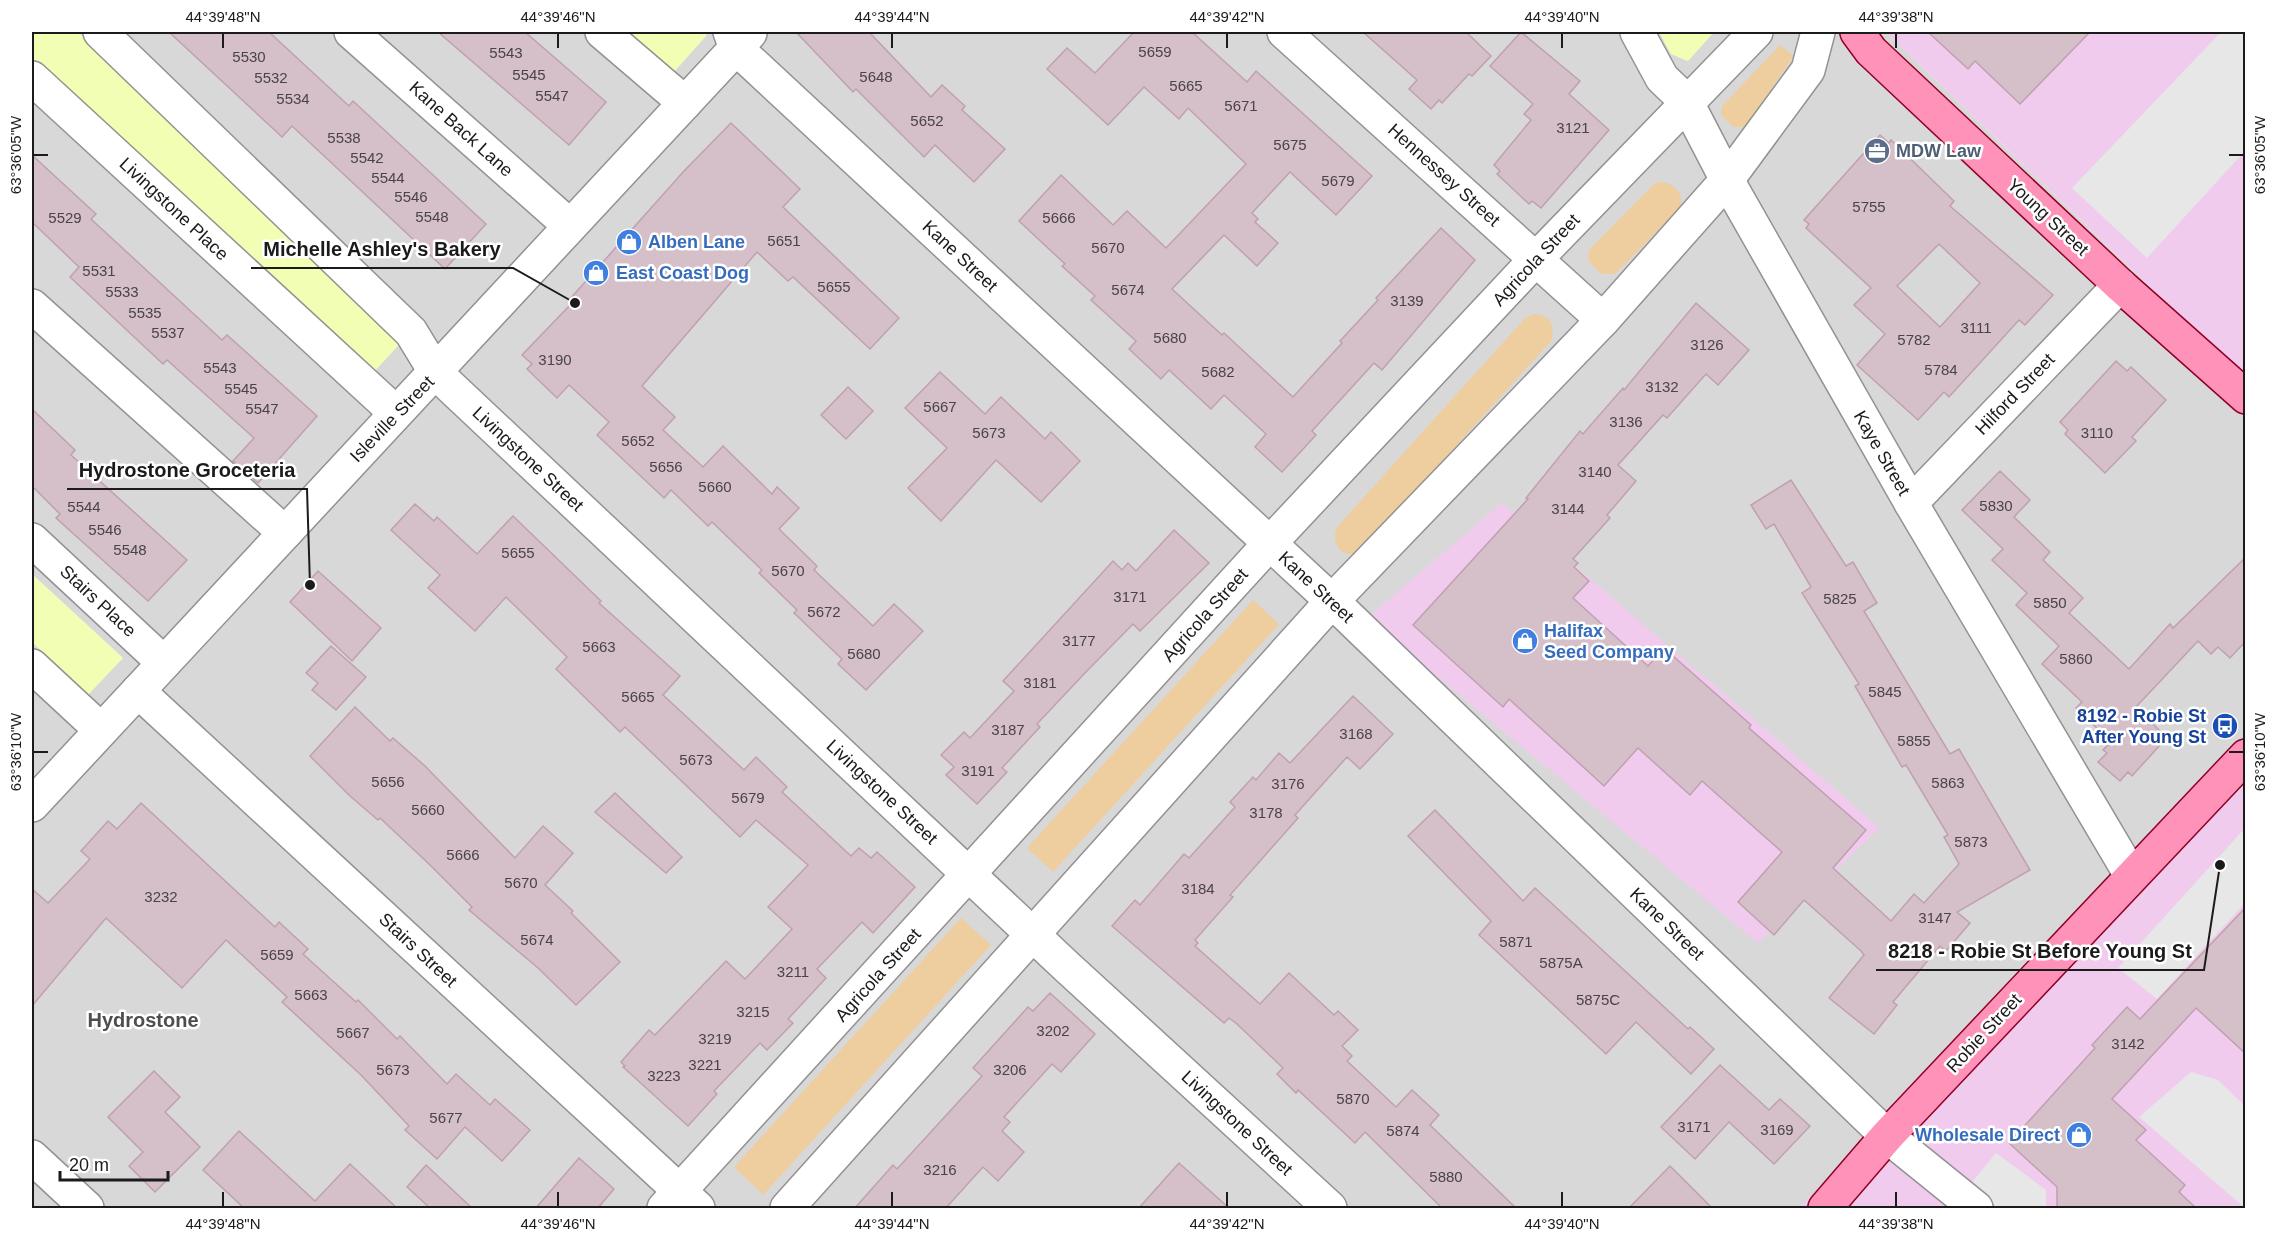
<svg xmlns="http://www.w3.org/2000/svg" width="2277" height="1240" font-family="Arial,sans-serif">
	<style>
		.residential { fill: #d9d8d9 }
		.commercial { fill: #f1cbed }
		.grass { fill: #eecd9e }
		.park { fill: #f3feb5 }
		.parking { fill: #e7e7e7 }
		.building { fill: #d5bfc9; stroke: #c0a0b0; stroke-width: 1.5; fill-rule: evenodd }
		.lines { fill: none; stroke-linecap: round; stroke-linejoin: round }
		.minor-casing { stroke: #929292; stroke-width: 36 }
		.major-casing { stroke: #910025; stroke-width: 36 }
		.minor { stroke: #fff; stroke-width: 33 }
		.major { stroke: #ff92b9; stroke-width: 33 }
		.ticks { fill: none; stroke: #1b1b1b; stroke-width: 2 }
		.labels { text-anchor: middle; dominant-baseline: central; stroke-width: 5; stroke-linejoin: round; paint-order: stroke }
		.number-label { font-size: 15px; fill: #4a4446 }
		.street-label { font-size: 18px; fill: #1b1b1b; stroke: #fff }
		.service-label { font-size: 18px; font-weight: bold; fill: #4e5e75; stroke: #fff; text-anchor: start }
		.shop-label { font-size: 18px; font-weight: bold; fill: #366cbe; stroke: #fff; text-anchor: start }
		.transit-label { font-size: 18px; font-weight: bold; fill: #164399; stroke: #fff; text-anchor: end }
		.neighbourhood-label { font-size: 20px; font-weight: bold; fill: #4e4e4e; stroke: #fff }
		.leader { fill: none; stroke: #1b1b1b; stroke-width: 2 }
		.callout-dot { fill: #1b1b1b; stroke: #fff; stroke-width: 2 }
		.callout-label { font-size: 20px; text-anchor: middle; font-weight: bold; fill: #1b1b1b; stroke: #fff; stroke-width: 5; stroke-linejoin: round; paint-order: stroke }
		.neatline { fill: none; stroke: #1b1b1b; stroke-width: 2 }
		.ticks-label { font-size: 15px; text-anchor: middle; fill: #1b1b1b }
	</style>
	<rect width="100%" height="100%" fill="#eedfe3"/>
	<!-- residential -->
	<path class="residential" d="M78 32H630L674 71 707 34 703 32H1659L1671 54 1687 61 1714 32H1886L2245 379V737L1800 1208H32V642L88 694 123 658 32 574V58L373 372 407 334Z"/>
	<!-- commercial -->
	<g class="commercial">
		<path d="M1886 32H2245V379L2005 146Z"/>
		<path d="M1502 503 1880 828 1758 943 1367 618Z"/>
		<path d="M2245 737V1208H1800Z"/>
	</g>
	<!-- grass -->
	<g class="grass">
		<path d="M1780 45 1794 56 1745 127H1733L1721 115 1722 106Z"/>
		<path d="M1662 182C1677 184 1686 197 1678 210L1615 274H1601L1588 260 1589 250 1655 183Z"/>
		<path d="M1535 314C1552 316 1554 324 1552 340L1361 551C1343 561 1330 545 1337 527L1526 317Z"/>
		<path d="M1253 600 1279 624 1053 872 1027 848Z"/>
		<path d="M961 918 991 945 763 1195 734 1167Z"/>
	</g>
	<!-- park -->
	<g class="park">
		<path d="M32 32H78L408 335 373 373 32 58Z"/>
		<path d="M630 32H703L707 35 674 72Z"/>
		<path d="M1659 32H1714L1688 61 1671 54Z"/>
		<path d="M32 574 123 658 88 695 32 642Z"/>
	</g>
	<!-- parking -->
	<g class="parking">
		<path d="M2221 32H2245V151L2147 258 2072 188Z"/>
		<path d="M2245 828V903L2157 999 2118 968Z"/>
		<path d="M2191 1072 2218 1080 2245 1106V1208L2139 1117Z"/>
		<path d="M1996 1153 2046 1190V1208H1951Z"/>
	</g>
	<!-- building -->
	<g class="building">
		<path d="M169 32H269L349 106 353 101 486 224 445 269 292 126 282 137Z"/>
		<path d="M438 32H525L606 102 569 145Z"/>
		<path d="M796 32H869L931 97 942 85 965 106 962 110 1005 149 974 182 935 145 924 157 856 89 853 92Z"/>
		<path d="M1134 32H1192L1247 82 1256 71 1372 176 1336 215 1290 172 1252 213 1258 219 1255 222 1278 243 1257 266 1224 235 1172 289 1222 335 1224 333 1293 397 1342 343 1340 341 1378 300 1376 298 1441 228 1475 260 1382 370 1374 363 1312 431 1316 435 1282 472 1255 447 1266 434 1224 395 1211 409 1169 370 1161 379 1129 349 1136 341 1091 300 1095 296 1062 266 1065 264 1019 221 1061 175 1113 225 1127 211 1166 248 1246 164 1188 108 1179 119 1144 87 1108 125 1047 69 1067 48 1095 73Z"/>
		<path d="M1363 32H1466L1491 56 1472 76 1469 74 1442 103 1439 100 1431 109 1409 89 1417 80Z"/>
		<path d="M1521 32 1580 81 1569 94 1609 130 1541 208 1532 201 1529 204 1497 174 1500 171 1494 165 1531 120 1524 114 1533 104 1490 66Z"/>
		<path d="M1928 32H2090L2020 104 1975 61 1968 69Z"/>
		<path d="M731 123 800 189 783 207 899 318 870 349 793 277 788 281 757 252 642 386 675 417 663 430 703 467 723 446 772 494 777 487 799 508 779 529 817 566 814 570 873 626 894 604 923 631 866 690 838 664 842 659 794 613 797 610 759 573 762 570 712 522 708 526 671 490 664 498 597 435 609 422 569 385 557 398 527 369 532 364 522 355 572 303 569 300 684 171Z"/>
		<path d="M1880 135 1889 143 1891 140 1954 201 1950 206 2053 295 2025 325 2019 320 1949 397 1944 392 1918 420 1857 365 1885 334 1854 305 1871 288 1806 228 1809 224 1804 220ZM1939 244 1980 283 1940 327 1897 286Z"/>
		<path d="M32 155 96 214 91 219 222 340 227 335 317 416 258 483 233 461 254 438 167 360 163 364 70 277 79 267 32 222Z"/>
		<path d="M1696 303 1749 350 1718 385 1706 374 1667 418 1663 415 1618 465 1636 481 1607 515 1610 518 1573 559 1578 563 1574 567 1589 581 1573 598 1648 666 1664 648 1751 725 1749 728 1866 830 1833 868 1891 921 1914 894 1924 903 1959 864 1944 837 1948 835 1906 765 1902 767 1855 686 1859 684 1802 593 1811 587 1774 524 1766 529 1751 505 1791 480 1846 566 1853 562 1877 603 1864 611 1950 754 1959 749 2030 870 1957 912 1970 923 1946 951 1940 946 1893 1002 1897 1005 1874 1034 1829 998 1864 955 1861 951 1804 900 1774 935 1738 902 1782 852 1702 781 1690 795 1638 748 1604 786 1509 699 1503 707 1413 625 1528 499 1526 498 1580 431 1583 434 1623 388 1624 390Z"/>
		<path d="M2116 361 2127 371 2131 367 2166 400 2132 437 2136 441 2105 473 2065 434 2068 430 2060 422Z"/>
		<path d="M940 372 985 414 1001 397 1045 439 1051 432 1080 461 1041 502 996 460 941 521 908 488 947 448 905 408Z"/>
		<path d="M848 387 873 411 846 439 821 415Z"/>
		<path d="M32 409 75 450 71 455 187 560 148 601 56 518 60 514 32 486Z"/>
		<path d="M2000 471 2030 500 2014 517 2050 552 2043 560 2083 598 2069 613 2129 669 2170 624 2173 628 2246 557V641L2230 658 2218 647 2211 654 2198 641 2136 707 2165 736 2159 742 2161 744 2132 776 2128 772 2120 781 2098 762 2107 753 2103 750 2111 742 2076 708 2082 702 2042 664 2059 646 2016 605 2027 593 1992 560 2003 549 1962 510Z"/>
		<path d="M415 504 434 521 437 517 477 554 513 516 601 601 599 603 680 676 663 695 744 770 756 757 787 787 782 792 851 856 859 848 871 858 877 852 915 887 873 933 862 922 817 969 826 978 788 1019 793 1023 767 1050 760 1043 714 1091 717 1094 688 1126 623 1067 625 1066 621 1062 649 1030 655 1035 726 961 745 979 792 929 768 907 808 865 756 820 740 837 625 727 620 732 556 669 567 657 506 597 475 631 428 588 440 575 391 530Z"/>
		<path d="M1174 530 1209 563 1140 631 1133 624 1084 674 1037 724 1040 727 1002 768 1007 772 977 804 946 775 954 767 941 755 964 732 970 738 1014 691 1003 681 1113 561 1122 570 1128 563 1136 571Z"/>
		<path d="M318 571 381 628 352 661 290 602Z"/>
		<path d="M331 646 366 677 336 710 312 690 318 683 306 673Z"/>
		<path d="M1353 696 1393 734 1360 769 1347 757 1295 815 1298 818 1230 895 1233 897 1195 940 1198 943 1195 946 1260 1004 1289 973 1334 1015 1338 1011 1358 1030 1342 1046 1352 1056 1347 1061 1396 1107 1412 1090 1439 1115 1430 1125 1517 1209H1443L1365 1132 1355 1143 1298 1090 1296 1093 1277 1074 1283 1068 1237 1024 1229 1018 1224 1023 1112 926 1135 900 1140 905 1184 854 1189 858 1235 807 1230 802 1253 777 1256 780 1279 753 1290 763Z"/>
		<path d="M355 707 390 741 393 738 425 766 515 858 543 826 573 853 545 885 573 911 571 913 620 962 576 1005 538 968 469 910 472 907 429 864 380 818 378 820 350 796 310 756Z"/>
		<path d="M615 793 682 857 666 873 595 812Z"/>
		<path d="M141 803 275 927 279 922 308 949 303 954 356 1002 358 1000 397 1039 400 1036 447 1084 456 1074 490 1105 495 1099 530 1130 502 1161 465 1127 437 1159 405 1130 409 1126 361 1075 282 1002 287 997 226 940 182 988 106 918 32 1006V889L48 903 90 859 81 851 108 821 117 829Z"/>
		<path d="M1435 810 1523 901 1535 888 1688 1029 1690 1027 1714 1049 1691 1074 1636 1022 1606 1054 1479 935 1491 921 1408 836Z"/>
		<path d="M2246 907V1054L2196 1008 2112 1099 2146 1130 2136 1140 2185 1185 2179 1192 2197 1209H2057V1187L2009 1143 2095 1048 2092 1045 2127 1007 2140 1019Z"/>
		<path d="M1050 993 1095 1034 1061 1072 1052 1064 1004 1117 1010 1122 1002 1131 1024 1152 998 1181 983 1167 945 1209H854L893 1165 897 1169 982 1076 973 1068 1028 1007 1033 1011Z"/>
		<path d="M1720 1065 1769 1110 1780 1099 1810 1126 1774 1164 1729 1122 1695 1159 1661 1127Z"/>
		<path d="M154 1071 180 1097 165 1112 200 1147 155 1192 129 1166 143 1152 108 1117Z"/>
		<path d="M239 1131 315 1201 350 1164 398 1209H245L203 1170Z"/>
		<path d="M579 1158 614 1189 597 1209H535Z"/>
		<path d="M1179 1163 1230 1209H1138Z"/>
		<path d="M426 1165 473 1209H431L407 1187Z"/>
		<path d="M1670 1166 1713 1209H1628Z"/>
	</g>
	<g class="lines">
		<!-- minor casing -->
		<g class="minor-casing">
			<g id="minor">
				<path d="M100 32 411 332 436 373 1066 966 1330 1208"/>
				<path d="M351 32 570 226"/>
				<path d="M602 32 685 103"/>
				<path d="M730 32 736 48 1332 601 1887 1136 1976 1208"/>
				<path d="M1284 32 1603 320"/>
				<path d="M1637 32 1662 78 1686 101 1727 180 1911 503 2131 875"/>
				<path d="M32 78 396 413"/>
				<path d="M32 306 285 533"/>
				<path d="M1911 503 2120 285"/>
				<path d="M32 540 164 663"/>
				<path d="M32 666 101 730"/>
				<path d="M138 691 698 1208"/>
				<path d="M32 805 750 33"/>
				<path d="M32 1157 87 1208"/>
				<path d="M664 1208 1270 543 1536 259 1756 32"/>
				<path d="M787 1208 1332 601 1603 320 1727 180 1808 70 1818 32"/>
			</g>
		</g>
		<!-- major casing -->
		<g class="major-casing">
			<g id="major">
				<path d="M1857 32 1871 51 2120 285 2246 397"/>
				<path d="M1825 1208 1887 1136 2246 756"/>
			</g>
		</g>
		<!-- minor -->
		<use href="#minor" class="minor"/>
		<!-- major -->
		<use href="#major" class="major"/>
	</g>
	<!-- ticks -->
	<path class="ticks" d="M223 33V48M558 33V48M892 33V48M1227 33V48M1562 33V48M1896 33V48M33 155H48M2229 155H2244M33 752H48M2229 752H2244M223 1192V1207M558 1192V1207M892 1192V1207M1227 1192V1207M1562 1192V1207M1896 1192V1207"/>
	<!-- icons -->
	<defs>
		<g id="office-disc" transform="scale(1.35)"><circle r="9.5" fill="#5c6f8a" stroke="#fff"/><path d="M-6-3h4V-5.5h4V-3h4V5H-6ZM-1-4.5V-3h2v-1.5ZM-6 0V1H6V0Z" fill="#fff"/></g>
		<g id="shop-disc" transform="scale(1.35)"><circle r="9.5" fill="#3f7fe0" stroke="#fff"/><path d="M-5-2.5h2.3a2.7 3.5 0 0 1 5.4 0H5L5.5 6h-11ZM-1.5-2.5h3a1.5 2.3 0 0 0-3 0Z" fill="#fff"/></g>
		<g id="bus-disc" transform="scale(1.35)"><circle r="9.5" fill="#1a4fb4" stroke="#fff"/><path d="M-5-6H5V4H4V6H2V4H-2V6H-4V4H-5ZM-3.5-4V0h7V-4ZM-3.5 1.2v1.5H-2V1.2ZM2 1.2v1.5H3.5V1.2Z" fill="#fff"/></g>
	</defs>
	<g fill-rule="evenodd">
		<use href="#office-disc" x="1877" y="151"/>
		<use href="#shop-disc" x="629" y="242"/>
		<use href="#shop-disc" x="596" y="273"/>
		<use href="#shop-disc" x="1525" y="641"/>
		<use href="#bus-disc" x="2225" y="726"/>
		<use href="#shop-disc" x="2079" y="1135"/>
	</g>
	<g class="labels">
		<!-- number labels -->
		<g class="number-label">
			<text x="1155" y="51">5659</text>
			<text x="506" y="52">5543</text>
			<text x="249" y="56">5530</text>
			<text x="529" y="74">5545</text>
			<text x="876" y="76">5648</text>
			<text x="271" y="77">5532</text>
			<text x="1186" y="85">5665</text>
			<text x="552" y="95">5547</text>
			<text x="293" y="98">5534</text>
			<text x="1241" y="105">5671</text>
			<text x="927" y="120">5652</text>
			<text x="1573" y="127">3121</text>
			<text x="344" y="137">5538</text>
			<text x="1290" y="144">5675</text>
			<text x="367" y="157">5542</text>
			<text x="388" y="177">5544</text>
			<text x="1338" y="180">5679</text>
			<text x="411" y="196">5546</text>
			<text x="1869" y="206">5755</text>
			<text x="432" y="216">5548</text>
			<text x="65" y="217">5529</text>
			<text x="1059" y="217">5666</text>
			<text x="784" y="240">5651</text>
			<text x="1108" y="247">5670</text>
			<text x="99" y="270">5531</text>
			<text x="834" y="286">5655</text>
			<text x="1128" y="289">5674</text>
			<text x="122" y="291">5533</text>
			<text x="1407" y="300">3139</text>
			<text x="145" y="312">5535</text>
			<text x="1976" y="327">3111</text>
			<text x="168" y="332">5537</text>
			<text x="1170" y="337">5680</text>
			<text x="1914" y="339">5782</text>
			<text x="1707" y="344">3126</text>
			<text x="555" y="359">3190</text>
			<text x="220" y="367">5543</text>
			<text x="1941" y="369">5784</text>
			<text x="1218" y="371">5682</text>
			<text x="1662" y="386">3132</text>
			<text x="241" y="388">5545</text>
			<text x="940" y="406">5667</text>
			<text x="262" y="408">5547</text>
			<text x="1626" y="421">3136</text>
			<text x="989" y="432">5673</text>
			<text x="2097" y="432">3110</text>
			<text x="638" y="440">5652</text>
			<text x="666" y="466">5656</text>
			<text x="1595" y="471">3140</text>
			<text x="715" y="486">5660</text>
			<text x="1996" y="505">5830</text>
			<text x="84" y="506">5544</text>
			<text x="1568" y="508">3144</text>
			<text x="105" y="529">5546</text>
			<text x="130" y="549">5548</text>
			<text x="518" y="552">5655</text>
			<text x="788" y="570">5670</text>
			<text x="1130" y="596">3171</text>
			<text x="1840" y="598">5825</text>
			<text x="2050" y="602">5850</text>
			<text x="824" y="611">5672</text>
			<text x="1079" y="640">3177</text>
			<text x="599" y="646">5663</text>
			<text x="864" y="653">5680</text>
			<text x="2076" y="658">5860</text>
			<text x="1040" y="682">3181</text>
			<text x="1885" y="691">5845</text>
			<text x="638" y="696">5665</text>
			<text x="1008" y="729">3187</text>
			<text x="1356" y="733">3168</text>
			<text x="1914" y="740">5855</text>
			<text x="696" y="759">5673</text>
			<text x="978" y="770">3191</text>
			<text x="388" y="781">5656</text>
			<text x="1948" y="782">5863</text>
			<text x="1288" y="783">3176</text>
			<text x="748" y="797">5679</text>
			<text x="428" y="809">5660</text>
			<text x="1266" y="812">3178</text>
			<text x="1971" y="841">5873</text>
			<text x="463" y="854">5666</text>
			<text x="521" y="882">5670</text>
			<text x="1198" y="888">3184</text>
			<text x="161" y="896">3232</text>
			<text x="1935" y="917">3147</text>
			<text x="537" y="939">5674</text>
			<text x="1516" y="941">5871</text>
			<text x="277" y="954">5659</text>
			<text x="1561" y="962">5875A</text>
			<text x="793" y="971">3211</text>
			<text x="311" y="994">5663</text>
			<text x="1598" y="999">5875C</text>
			<text x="753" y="1011">3215</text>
			<text x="1053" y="1030">3202</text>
			<text x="353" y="1032">5667</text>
			<text x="715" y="1038">3219</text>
			<text x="2128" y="1043">3142</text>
			<text x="705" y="1064">3221</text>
			<text x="393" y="1069">5673</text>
			<text x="1010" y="1069">3206</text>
			<text x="664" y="1075">3223</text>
			<text x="1353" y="1098">5870</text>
			<text x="446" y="1117">5677</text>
			<text x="1694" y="1126">3171</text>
			<text x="1777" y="1129">3169</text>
			<text x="1403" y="1130">5874</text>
			<text x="940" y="1169">3216</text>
			<text x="1446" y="1176">5880</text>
		</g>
		<!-- street labels -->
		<g class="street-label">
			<text transform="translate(461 129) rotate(42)">Kane Back Lane</text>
			<text transform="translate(1444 175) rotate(42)">Hennessey Street</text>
			<text transform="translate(174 209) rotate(43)">Livingstone Place</text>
			<text transform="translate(2048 217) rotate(43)">Young Street</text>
			<text transform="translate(960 256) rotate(43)">Kane Street</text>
			<text transform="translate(1536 260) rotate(-47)">Agricola Street</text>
			<text transform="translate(2015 394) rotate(-46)">Hilford Street</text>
			<text transform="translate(392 419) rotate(-46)">Isleville Street</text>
			<text transform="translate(1882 453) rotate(60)">Kaye Street</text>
			<text transform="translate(528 459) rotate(43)">Livingstone Street</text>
			<text transform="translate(1316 587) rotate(43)">Kane Street</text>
			<text transform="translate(98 601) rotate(43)">Stairs Place</text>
			<text transform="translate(1205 615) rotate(-48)">Agricola Street</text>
			<text transform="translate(882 792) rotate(43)">Livingstone Street</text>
			<text transform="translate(1667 924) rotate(44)">Kane Street</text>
			<text transform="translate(418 950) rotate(43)">Stairs Street</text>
			<text transform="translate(878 975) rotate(-48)">Agricola Street</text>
			<text transform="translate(1984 1033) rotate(-47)">Robie Street</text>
			<text transform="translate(1237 1123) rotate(43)">Livingstone Street</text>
		</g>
		<!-- service labels -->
		<g class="service-label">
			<text x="1896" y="151">MDW Law</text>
		</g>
		<!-- shop labels -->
		<g class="shop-label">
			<text x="648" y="242">Alben Lane</text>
			<text x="616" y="273">East Coast Dog</text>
			<text x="1544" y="631">Halifax<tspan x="1544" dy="21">Seed Company</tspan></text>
			<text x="2060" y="1135" text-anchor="end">Wholesale Direct</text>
		</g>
		<!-- transit labels -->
		<g class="transit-label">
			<text x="2206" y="716">8192 - Robie St<tspan x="2206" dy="21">After Young St</tspan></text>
		</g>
		<!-- neighbourhood labels -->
		<g class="neighbourhood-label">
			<text x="143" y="1020">Hydrostone</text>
		</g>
	</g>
	<!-- callouts -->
	<path class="leader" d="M575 303L513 268H251M310 585L307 489H67M2220 865L2204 970H1876"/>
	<g class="callout-dot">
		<circle cx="575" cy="303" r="6"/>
		<circle cx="310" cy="585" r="6"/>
		<circle cx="2220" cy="865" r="6"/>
	</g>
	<g class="callout-label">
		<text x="382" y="256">Michelle Ashley's Bakery</text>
		<text x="187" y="477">Hydrostone Groceteria</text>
		<text x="2040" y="958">8218 - Robie St Before Young St</text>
	</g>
	<!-- border -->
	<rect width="2277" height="1240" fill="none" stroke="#ffffff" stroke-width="66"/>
	<!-- scale -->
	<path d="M60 1171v9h108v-9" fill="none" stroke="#1b1b1b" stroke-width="3"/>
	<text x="69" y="1171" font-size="18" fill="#1b1b1b" stroke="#ffffff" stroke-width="4.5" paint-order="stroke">20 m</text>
	<rect x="33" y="33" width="2211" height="1174" class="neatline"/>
	<g class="ticks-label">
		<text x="223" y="22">44°39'48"N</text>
		<text x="558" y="22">44°39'46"N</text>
		<text x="892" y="22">44°39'44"N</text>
		<text x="1227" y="22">44°39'42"N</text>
		<text x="1562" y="22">44°39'40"N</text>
		<text x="1896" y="22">44°39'38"N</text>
		<text transform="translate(2260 155) rotate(-90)" y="5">63°36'05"W</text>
		<text transform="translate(16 155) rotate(-90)" y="5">63°36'05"W</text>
		<text transform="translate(2260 752) rotate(-90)" y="5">63°36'10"W</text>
		<text transform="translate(16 752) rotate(-90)" y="5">63°36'10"W</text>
		<text x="223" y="1229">44°39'48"N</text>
		<text x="558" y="1229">44°39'46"N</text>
		<text x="892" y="1229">44°39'44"N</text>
		<text x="1227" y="1229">44°39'42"N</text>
		<text x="1562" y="1229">44°39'40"N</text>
		<text x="1896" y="1229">44°39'38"N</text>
	</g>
</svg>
